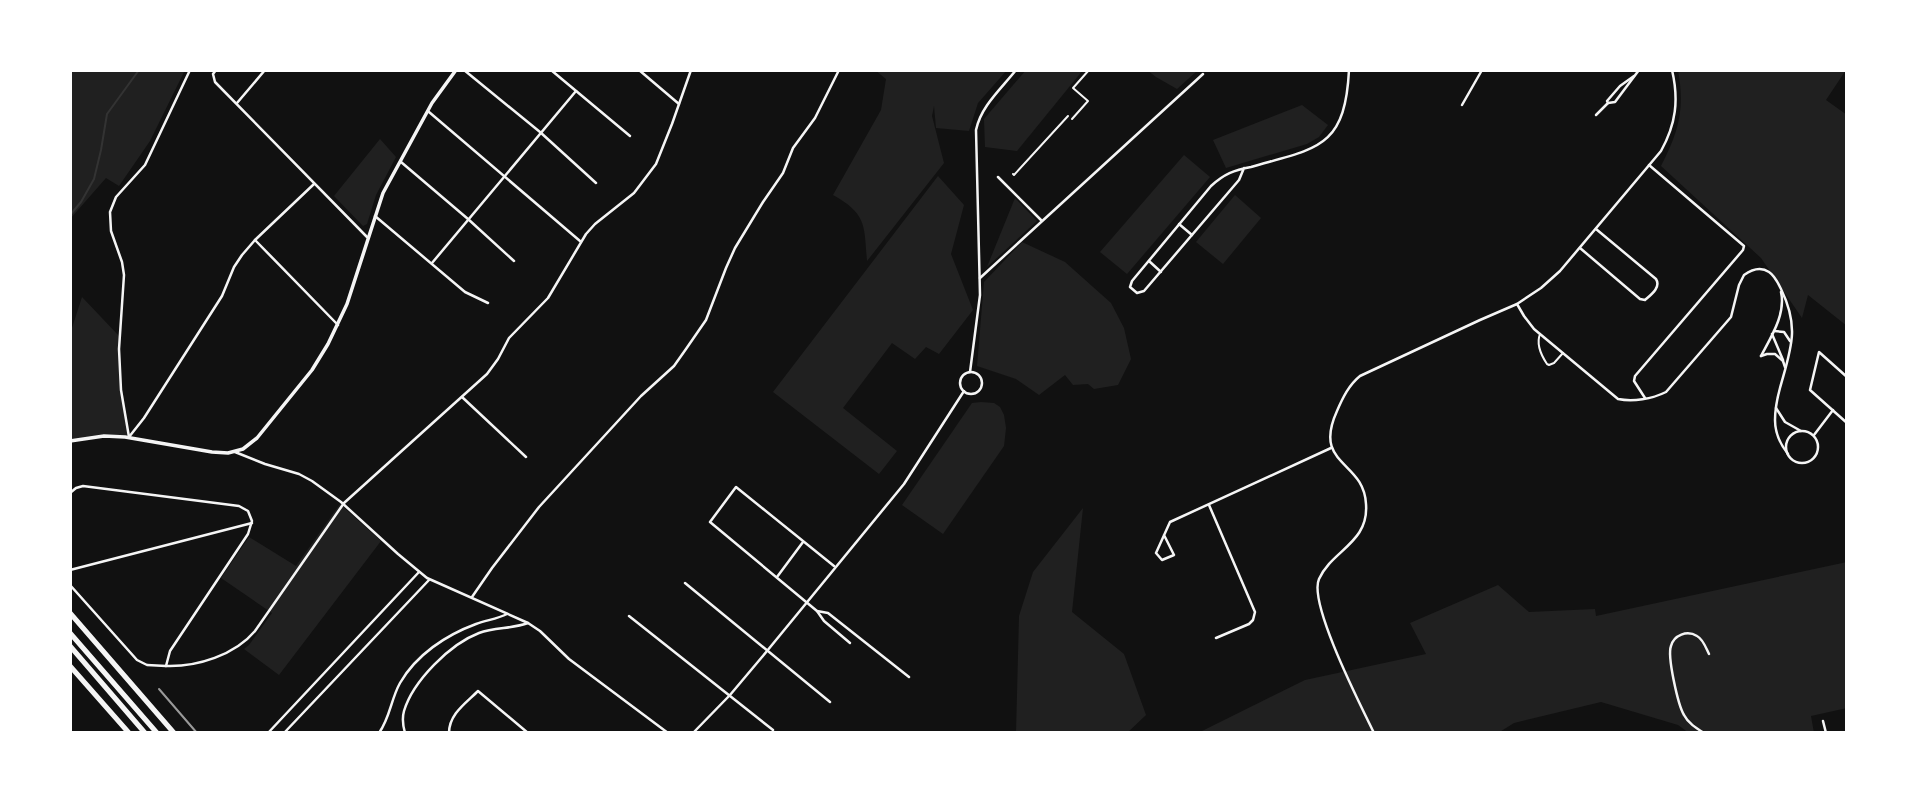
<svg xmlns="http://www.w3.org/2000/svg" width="1917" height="803" font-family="'Roboto Serif',serif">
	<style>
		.green { fill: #202020 }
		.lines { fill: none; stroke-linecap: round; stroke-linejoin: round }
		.stream { stroke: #333; stroke-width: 2 }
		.path { stroke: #f5f5f5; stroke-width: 2 }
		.service { stroke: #f5f5f5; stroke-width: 2 }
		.minor { stroke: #f5f5f5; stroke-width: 2.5 }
		.tertiary { stroke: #f5f5f5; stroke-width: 3.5 }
		.motorway { stroke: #f5f5f5; stroke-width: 5 }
		.rail { stroke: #9a9a9a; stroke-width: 2 }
	</style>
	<rect width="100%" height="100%" fill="#111"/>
	<!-- green -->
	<g class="green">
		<path d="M70 70H185L150 141 119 186 106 178 70 219Z"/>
		<path d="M875 70H1007L978 103 969 131 936 128 934 106 932 116 944 163 867 261C864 225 867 214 833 195L881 110 886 79Z"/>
		<path d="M1026 70H1083L1017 151 985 147 984 119Z"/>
		<path d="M1147 70H1198L1177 89 1156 77Z"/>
		<path d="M1678 70H1846L1826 100 1847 115V326L1808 295 1802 318 1761 258 1661 166C1679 131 1685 109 1678 70Z"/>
		<path d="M1302 105 1328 125 1319 137 1307 144 1226 168 1213 140Z"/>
		<path d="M380 139 396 157 376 195 367 224 363 226 334 196Z"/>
		<path d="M1184 155 1210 177 1127 274 1100 252Z"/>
		<path d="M938 176 964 205 951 254 973 310 939 354 926 347 915 359 892 343 843 408 897 451 879 474 773 392Z"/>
		<path d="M1235 195 1261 218 1223 264 1196 242Z"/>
		<path d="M1015 198 1037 221 987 267Z"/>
		<path d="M1022 242 1065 262 1111 303 1124 328 1131 359 1118 385 1094 389 1088 384 1073 385 1065 375 1039 395 1016 379 977 366 984 282Z"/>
		<path d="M82 297 119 336 122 397 129 437 117 436 70 441V334Z"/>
		<path d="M981 402 994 403 1000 407 1004 415 1006 428 1004 446 943 534 902 505 972 403Z"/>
		<path d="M340 504 381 541 279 675 244 649 249 645 272 613 221 578 249 537 296 566Z"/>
		<path d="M1083 508 1072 612 1124 654 1146 715 1127 733H1016L1019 616 1033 572Z"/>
		<path d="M1847 562V708L1811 716 1814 733H1689L1678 725 1601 702 1514 723 1498 733H1198L1305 680 1426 654 1410 623 1498 585 1529 612 1595 609 1596 616Z"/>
	</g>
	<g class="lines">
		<!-- stream -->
		<path class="stream" d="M70 215 81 202 94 179 101 150 107 114 139 70"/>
		<!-- path -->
		<g class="path">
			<path d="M1072 119 1088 101 1073 88 1089 70"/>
			<path d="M1013 174 1014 175 1068 116"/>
		</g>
		<!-- service -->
		<path class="service" d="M1540 334C1536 344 1541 355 1547 364L1549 365 1554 363 1563 353"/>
		<!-- minor -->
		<g class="minor">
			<path d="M216 70 213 74 215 82 367 237"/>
			<path d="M464 70 540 132 596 183"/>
			<path d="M551 70 630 136"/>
			<path d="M639 70 679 104"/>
			<path d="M237 103 265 70"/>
			<path d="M1608 103 1615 102 1639 70"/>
			<path d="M1462 105 1482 70"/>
			<path d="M429 112 580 241"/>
			<path d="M1596 115 1608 103 1607 101 1620 86 1634 76"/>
			<path d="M401 162 468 219 514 261"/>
			<path d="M1244 168 1239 180 1144 291 1137 293 1130 287 1132 281 1211 186C1224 174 1234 170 1251 167 1317 148 1345 149 1349 70"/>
			<path d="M998 177 1041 220"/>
			<path d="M375 216 465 292 488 303"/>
			<path d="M1179 224 1192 235"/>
			<path d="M255 240 338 325"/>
			<path d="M1580 248 1640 299 1645 300C1652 294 1661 287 1656 279L1596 229"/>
			<path d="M1149 261 1161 272"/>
			<path d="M432 263 576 91"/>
			<path d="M980 278 1203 74"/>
			<path d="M1517 304 1524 316 1534 329 1618 399C1633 402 1652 399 1666 392L1731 317 1739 285 1744 275C1751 270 1760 266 1769 272 1775 276 1778 283 1781 289 1800 328 1791 348 1780 388 1777 399 1775 408 1775 420 1775 433 1780 444 1788 454"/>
			<path d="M1774 331 1784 332 1790 341"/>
			<path d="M1772 334 1783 360"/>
			<path d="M1761 356C1771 337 1786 314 1781 292"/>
			<path d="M1761 356 1767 354H1775L1783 361 1785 367"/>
			<path d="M970 372 980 295 976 130C981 106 1001 89 1016 70"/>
			<circle cx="971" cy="383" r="11"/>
			<path d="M1847 377 1819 352 1810 390 1847 423"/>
			<path d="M462 397 526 457"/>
			<path d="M1645 398 1634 381 1635 376 1743 250 1744 246 1649 165"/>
			<path d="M1776 408 1785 422 1801 431"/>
			<circle cx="1802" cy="447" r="16"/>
			<path d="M1814 435 1833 410"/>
			<path d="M129 437 121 390 119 349 124 275 122 262 111 231 110 212 116 197 145 165 190 70"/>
			<path d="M129 437 144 418 222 296 234 267 242 255 255 240 314 184"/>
			<path d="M235 452 265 464 299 474 312 481 341 502 398 554 427 578 528 623 540 631 569 659 668 733"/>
			<path d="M70 493 76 488 83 486 239 506 248 511 252 521 248 534 170 651 166 666C197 667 235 655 255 631L344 503 487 374 498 359 509 338 548 298 586 234 595 224 634 193 656 164 672 124 691 70"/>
			<path d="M1209 505 1255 612 1253 620 1249 624 1216 638"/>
			<path d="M1164 535 1174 555 1162 560 1156 553 1170 522 1331 448"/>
			<path d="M834 566 736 487 710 522 817 611 828 613 909 677"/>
			<path d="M70 570 252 523"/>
			<path d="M777 577 803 542"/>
			<path d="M685 583 830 702"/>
			<path d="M70 585 137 660 147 665 166 666"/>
			<path d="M472 597 492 568 539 507 641 396 674 366 686 349 706 320 726 268 735 248 763 202 783 173 793 148 815 118 839 70"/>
			<path d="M817 611 824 621 850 643"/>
			<path d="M629 616 773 730"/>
			<path d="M1823 721 1826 733"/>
			<path d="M268 733 419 572"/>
			<path d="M284 733 429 580"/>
			<path d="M379 733C390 718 391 699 400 683 416 655 446 635 476 624 487 620 497 619 507 614"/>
			<path d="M405 733C403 726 402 718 404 711 413 681 450 644 479 633 495 627 512 629 528 623"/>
			<path d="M449 733C449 714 466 703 478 691L528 733"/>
			<path d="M693 733 730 695 767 651 904 484 964 391"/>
			<path d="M1374 733C1361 706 1308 603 1319 579 1332 550 1369 543 1366 504 1364 460 1312 466 1337 411 1343 397 1349 385 1360 376L1480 320 1517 304 1541 288 1560 271 1661 151C1676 124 1679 100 1672 70"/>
			<path d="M1704 733C1696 728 1688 723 1684 715 1678 705 1667 656 1671 646 1674 635 1687 630 1697 636 1703 639 1706 648 1709 654"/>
		</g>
		<!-- tertiary -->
		<path class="tertiary" d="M70 441 104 436 125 437 212 452 228 453 243 449 257 438 312 370 328 344 347 304 383 193 432 103 456 70"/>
		<!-- motorway -->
		<g class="motorway">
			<path d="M70 613 174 733"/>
			<path d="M70 633 157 733"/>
			<path d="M70 646 145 733"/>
			<path d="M70 666 129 733"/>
		</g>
		<!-- rail -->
		<path class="rail" d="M159 689 197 733"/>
	</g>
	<!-- border -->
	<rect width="1917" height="803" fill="none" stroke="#ffffff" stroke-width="144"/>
</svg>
